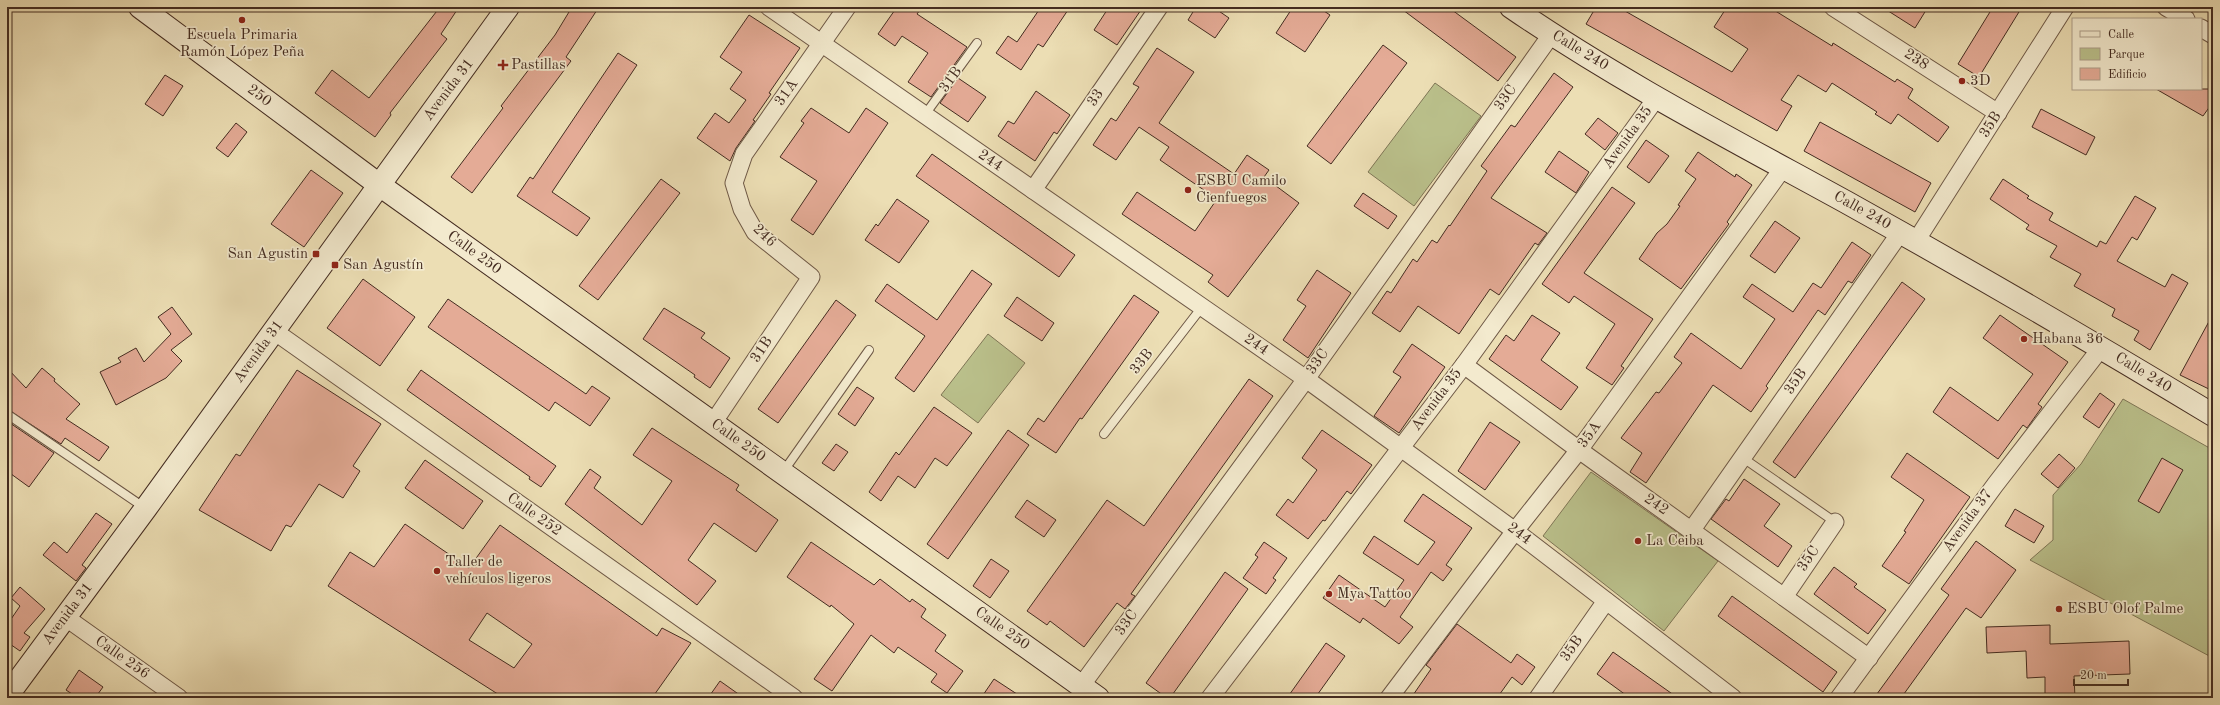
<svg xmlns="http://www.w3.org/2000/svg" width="2220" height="705" font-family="'Old Standard TT',serif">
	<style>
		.green { fill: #bac08b; stroke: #7f7656 }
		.building { fill: #e4ab96; stroke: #442c21; fill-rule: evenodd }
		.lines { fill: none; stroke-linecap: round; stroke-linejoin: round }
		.lane-casing { stroke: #6e5846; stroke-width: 10 }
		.street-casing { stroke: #6e5846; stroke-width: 19 }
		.secondary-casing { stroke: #442c21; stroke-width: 24 }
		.lane { stroke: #f3eace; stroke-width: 8 }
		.street { stroke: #f3eace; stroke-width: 17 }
		.secondary { stroke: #f3eace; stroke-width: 22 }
		.poi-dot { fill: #8f2418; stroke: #f3eace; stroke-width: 1.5 }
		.labels { text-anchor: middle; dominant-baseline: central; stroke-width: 3.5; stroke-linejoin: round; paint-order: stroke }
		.poi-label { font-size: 15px; fill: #442c21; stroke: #f3eace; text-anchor: start }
		.street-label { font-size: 15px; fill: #442c21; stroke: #f3eace }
	</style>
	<rect width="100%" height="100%" fill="#ecdeb4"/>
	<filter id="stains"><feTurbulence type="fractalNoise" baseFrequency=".005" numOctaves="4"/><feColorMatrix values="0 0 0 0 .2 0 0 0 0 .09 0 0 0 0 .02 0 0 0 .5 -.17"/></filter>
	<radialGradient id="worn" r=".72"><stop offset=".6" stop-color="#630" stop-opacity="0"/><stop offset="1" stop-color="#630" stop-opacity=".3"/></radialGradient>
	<!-- green -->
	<g class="green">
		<path d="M1435 83 1481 116 1414 206 1368 172Z"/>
		<path d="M988 334 1025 363 978 423 941 395Z"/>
		<path d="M2123 399 2213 450V658L2030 560 2053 540V495L2081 464Z"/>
		<path d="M1591 472 1718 561 1664 631 1543 536Z"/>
	</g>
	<!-- building -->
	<g class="building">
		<path d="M440 7H459L441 34 447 39 390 113 391 115 375 137 315 93 332 70 369 98Z"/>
		<path d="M572 7H599L566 57 571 61 472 193 451 177 503 108 501 106 555 35Z"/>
		<path d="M897 7H922L917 14 967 47 931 97 908 82 928 53 902 36 895 46 878 34Z"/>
		<path d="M1041 7H1070L1043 47 1038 44 1021 70 996 53 1008 36 1017 42Z"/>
		<path d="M1109 7H1143L1117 45 1094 30Z"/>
		<path d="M1196 7H1213L1229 18 1215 38 1188 20Z"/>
		<path d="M1293 7H1318L1330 15 1305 52 1276 33Z"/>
		<path d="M1399 7H1448L1516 57 1498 81Z"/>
		<path d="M1596 7H1618L1732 72 1748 49 1714 27 1727 7H1769L1832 46 1833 43 1895 82 1897 79 1913 89 1908 98 1949 127 1938 142 1898 114 1891 124 1875 114 1877 112 1832 83 1826 92 1798 75 1781 100 1792 106 1777 131 1586 24Z"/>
		<path d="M1882 7H1928L1915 28Z"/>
		<path d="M1993 7H2022L1979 77 1958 64Z"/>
		<path d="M749 15 800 48 769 93 771 94 753 120 755 121 736 148 730 161 697 138 715 113 729 123 746 100 730 89 742 72 720 57Z"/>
		<path d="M1383 45 1407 63 1331 164 1307 146Z"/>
		<path d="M1157 48 1194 72 1159 123 1234 174 1247 155 1269 170 1264 177 1299 203 1228 297 1208 282 1213 275 1122 214 1137 192 1195 231 1217 199 1160 160 1169 147 1139 127 1116 160 1093 145 1111 118 1116 121 1139 87 1133 84Z"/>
		<path d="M618 53 637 65 552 192 590 218 577 236 517 196 530 177 533 179Z"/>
		<path d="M1554 73 1573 87 1491 198 1547 233 1538 245 1535 243 1499 295 1490 289 1459 334 1418 306 1400 332 1372 313 1387 291 1391 293 1413 259 1417 262 1432 240 1437 243 1449 225 1450 226 1487 171 1481 166 1511 125 1515 127Z"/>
		<path d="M165 75 183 86 163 116 145 104Z"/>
		<path d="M958 78 986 97 968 122 940 103Z"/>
		<path d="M2156 89H2213V102L2203 116Z"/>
		<path d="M1036 91 1070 115 1057 134 1054 132 1035 161 998 136 1008 121 1014 124Z"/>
		<path d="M811 108 849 133 866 108 888 123 813 235 791 220 817 181 780 157 804 123 801 121Z"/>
		<path d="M2041 109 2095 137 2086 155 2032 127Z"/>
		<path d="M1598 118 1618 133 1605 150 1585 134Z"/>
		<path d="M1820 122 1931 183 1915 212 1804 151Z"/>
		<path d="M236 123 247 132 228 157 216 148Z"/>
		<path d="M1646 140 1669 156 1649 183 1627 167Z"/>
		<path d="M1559 151 1589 172 1576 193 1545 172Z"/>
		<path d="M1698 152 1735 177 1736 174 1752 185 1727 222 1729 224 1681 289 1639 259 1657 233 1667 224 1680 206 1678 205 1696 179 1685 171Z"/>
		<path d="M932 154 1075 255 1059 277 916 176Z"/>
		<path d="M311 170 343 193 304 247 271 224Z"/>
		<path d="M661 179 680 193 598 300 579 286Z"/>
		<path d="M2003 179 2029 196 2027 198 2053 213 2049 220 2097 247 2100 241 2106 244 2135 196 2156 208 2137 240 2132 237 2117 261 2165 287 2172 274 2188 283 2150 350 2134 340 2139 331 2112 316 2115 309 2074 286 2081 274 2050 257 2057 246 2026 229 2029 225 1990 199Z"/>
		<path d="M1612 187 1635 203 1584 273 1653 319 1621 366 1624 368 1612 385 1586 368 1615 324 1574 296 1569 303 1542 284Z"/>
		<path d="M1363 193 1397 216 1388 229 1354 206Z"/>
		<path d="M897 199 929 221 899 263 865 240 876 224 878 226Z"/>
		<path d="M1775 221 1800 238 1775 273 1750 256Z"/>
		<path d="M1852 242 1871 255 1852 283 1848 281 1825 315 1818 310 1766 386 1768 388 1751 412 1713 385 1646 483 1630 472 1642 453 1621 438 1656 392 1659 393 1682 363 1674 357 1691 333 1741 369 1775 319 1743 297 1752 284 1793 312 1813 283 1821 288Z"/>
		<path d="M972 270 992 284 914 392 895 378 925 336 875 301 887 284 937 320Z"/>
		<path d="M1317 270 1351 293 1308 358 1283 340 1306 306 1297 300Z"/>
		<path d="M363 279 415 317 380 366 327 328Z"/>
		<path d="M1902 282 1925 299 1795 478 1773 462Z"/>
		<path d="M1134 295 1159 312 1082 419 1080 418 1056 453 1027 434 1038 418 1044 422Z"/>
		<path d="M1017 297 1054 323 1042 341 1004 316Z"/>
		<path d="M448 299 586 394 592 386 610 398 590 426 555 402 549 411 428 327Z"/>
		<path d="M836 300 856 315 778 423 758 409Z"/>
		<path d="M172 307 192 334 171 350 182 361 166 378 116 405 100 372 121 362 118 358 136 348 144 362 171 334 158 317Z"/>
		<path d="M664 308 705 333 701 338 730 358 710 388 694 377 695 375 643 339Z"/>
		<path d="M2213 314V391L2180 375Z"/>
		<path d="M1532 315 1560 333 1541 360 1578 387 1561 410 1489 359 1506 335 1514 341Z"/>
		<path d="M2000 315 2068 362 2038 404 2042 407 2027 428 2023 425 1998 459 1933 412 1950 387 1998 421 2033 374 1983 338Z"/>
		<path d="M1412 344 1445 367 1399 433 1374 416 1401 377 1393 372Z"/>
		<path d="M7 368 26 388 42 368 55 379 54 381 80 404 66 419 109 447 99 461 65 438 61 444 7 409Z"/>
		<path d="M297 370 381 424 353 466 360 471 343 498 319 484 291 527 286 525 271 551 199 510 236 454 240 456Z"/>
		<path d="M421 370 556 466 541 487 529 479 530 477 407 390Z"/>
		<path d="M1249 379 1273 396 1131 594 1135 596 1125 609 1117 603 1084 647 1050 621 1047 625 1027 611 1107 500 1144 526Z"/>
		<path d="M857 387 874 398 855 426 838 414Z"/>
		<path d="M2100 393 2115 404 2099 428 2083 417Z"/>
		<path d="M934 407 972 433 947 466 935 458 915 488 898 476 881 501 869 492 896 452 899 455Z"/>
		<path d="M7 421 54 453 29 487 7 471Z"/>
		<path d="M1490 422 1520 442 1485 490 1458 471Z"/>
		<path d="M652 428 739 485 736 490 778 520 756 552 714 523 688 560 716 581 697 605 565 504 590 469 601 477 594 488 642 525 672 481 633 455Z"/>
		<path d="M1008 430 1029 445 948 559 927 544Z"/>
		<path d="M1322 430 1372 465 1351 494 1347 491 1325 521 1323 520 1308 539 1276 515 1288 499 1293 503 1317 470 1302 458Z"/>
		<path d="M836 444 848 452 834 471 822 463Z"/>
		<path d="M1907 453 1970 497 1909 584 1882 566 1906 532 1904 531 1924 500 1891 477Z"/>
		<path d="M2059 454 2075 468 2058 488 2041 474Z"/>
		<path d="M2162 458 2183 470 2159 513 2138 501Z"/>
		<path d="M425 460 483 501 463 529 405 488Z"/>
		<path d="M1744 479 1780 504 1764 526 1792 546 1778 567 1711 519 1726 499 1729 501Z"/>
		<path d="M1423 494 1472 528 1446 565 1452 569 1443 581 1431 572 1400 617 1413 627 1399 644 1363 618 1360 623 1323 598 1339 575 1385 607 1404 580 1363 553 1374 536 1418 565 1435 542 1404 521Z"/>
		<path d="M1027 500 1056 520 1044 537 1015 517Z"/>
		<path d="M2015 509 2044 526 2034 543 2005 526Z"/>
		<path d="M96 513 112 524 82 565 86 568 76 581 43 555 54 542 67 553Z"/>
		<path d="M405 524 469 568 500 525 657 636 662 628 691 643 652 698H504L328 586 350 552 374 567ZM487 613 532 644 514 668 469 640Z"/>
		<path d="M1976 541 2016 570 1981 618 1966 608 1901 698H1874L1949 595 1941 589Z"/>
		<path d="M811 542 874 585 880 579 910 602 912 599 926 609 921 617 946 635 935 651 963 671 947 693 931 682 937 674 898 647 894 653 871 635 832 691 814 679 854 624 831 605 830 607 787 577Z"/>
		<path d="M1264 542 1287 558 1273 578 1276 580 1266 594 1243 578 1258 557 1255 555Z"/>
		<path d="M991 559 1009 571 990 598 973 586Z"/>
		<path d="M1834 567 1857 584 1854 587 1886 610 1868 634 1814 594Z"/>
		<path d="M1225 572 1248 589 1170 698H1167L1146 683Z"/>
		<path d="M20 587 45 609 24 633 30 637 20 651 7 642V625L20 606 11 598Z"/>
		<path d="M1732 596 1837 672 1823 692 1718 616Z"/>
		<path d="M1457 624 1511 663 1517 654 1535 667 1522 685 1512 677 1497 698H1411L1431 669 1426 665Z"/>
		<path d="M2050 625V644L2129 641 2130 674 2074 676 2075 698H2045V677L2027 678 2026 651 1987 653 1986 627Z"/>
		<path d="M1326 643 1345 656 1315 698H1287Z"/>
		<path d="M1613 652 1678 698H1630L1597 674Z"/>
		<path d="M79 670 103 687 95 698H78L66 690Z"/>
		<path d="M994 679 1023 698H981Z"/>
		<path d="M720 681 744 698H708Z"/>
	</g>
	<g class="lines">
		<!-- lane casing -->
		<g class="lane-casing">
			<g id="lane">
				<path d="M924 116 977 43"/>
				<path d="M7 414 145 508"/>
				<path d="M1104 434 1202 307"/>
				<path d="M1743 458 1835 522"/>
				<path d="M783 472 869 350"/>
			</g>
		</g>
		<!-- street casing -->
		<g class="street-casing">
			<g id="street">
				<path d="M769 7 1306 379 1515 531 1733 698"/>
				<path d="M1833 7 1998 113"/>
				<path d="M2166 7 2186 19"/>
				<path d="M2201 28 2213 35"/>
				<path d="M1033 190 1159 7"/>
				<path d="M1916 241 2065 7"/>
				<path d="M274 331 794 698"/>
				<path d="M1464 365 1579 450 1869 658"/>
				<path d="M713 423 811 277 755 232 742 209 734 183 744 154 847 7"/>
				<path d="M1691 531 1900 233"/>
				<path d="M1784 597 1835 522"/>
				<path d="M65 617 179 698"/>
				<path d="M1081 686 1306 379 1551 35"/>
				<path d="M1210 698 1464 365 1657 97"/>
				<path d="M1389 698 1515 531 1579 450 1783 168"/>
				<path d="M1538 698 1606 601"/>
				<path d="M1839 698 1995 485 2101 348"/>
			</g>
		</g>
		<!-- secondary casing -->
		<g class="secondary-casing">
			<g id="secondary">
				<path d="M140 7 378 184 1098 698"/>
				<path d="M1511 7C1617 80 1733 140 1846 202 1970 271 2092 342 2213 415"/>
				<path d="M7 696 146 508 508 7"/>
			</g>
		</g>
		<!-- lane -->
		<use href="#lane" class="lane"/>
		<!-- street -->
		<use href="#street" class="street"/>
		<!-- secondary -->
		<use href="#secondary" class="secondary"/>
	</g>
	<!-- markers -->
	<g class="poi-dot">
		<circle cx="242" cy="20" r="4"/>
		<path d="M501 59h4v4h4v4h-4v4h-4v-4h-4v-4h4z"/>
		<circle cx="1962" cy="81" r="4"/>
		<circle cx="1188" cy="190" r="4"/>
		<rect x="312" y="250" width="8" height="8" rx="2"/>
		<rect x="331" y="261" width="8" height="8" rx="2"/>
		<circle cx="2024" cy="339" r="4"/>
		<circle cx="1638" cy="541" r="4"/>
		<circle cx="437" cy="571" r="4"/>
		<circle cx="1329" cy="594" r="4"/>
		<circle cx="2059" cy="609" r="4"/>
	</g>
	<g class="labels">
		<!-- poi labels -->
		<g class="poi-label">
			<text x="242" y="35" text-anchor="middle">Escuela Primaria<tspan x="242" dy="17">Ramón López Peña</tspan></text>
			<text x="511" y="65">Pastillas</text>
			<text x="1970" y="81">3D</text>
			<text x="1196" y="181">ESBU Camilo<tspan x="1196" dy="17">Cienfuegos</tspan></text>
			<text x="308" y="254" text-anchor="end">San Agustin</text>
			<text x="343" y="265">San Agustín</text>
			<text x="2032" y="339">Habana 36</text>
			<text x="1646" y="541">La Ceiba</text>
			<text x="445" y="562">Taller de<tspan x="445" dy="17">vehículos ligeros</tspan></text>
			<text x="1337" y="594">Mya Tattoo</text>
			<text x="2067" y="609">ESBU Olof Palme</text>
		</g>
		<!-- street labels -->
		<g class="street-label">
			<text transform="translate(1580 51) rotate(31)">Calle 240</text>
			<text transform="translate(1916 60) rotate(33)">238</text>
			<text transform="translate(951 80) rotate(-54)">31B</text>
			<text transform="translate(449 90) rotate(-53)">Avenida 31</text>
			<text transform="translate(787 93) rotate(-55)">31A</text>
			<text transform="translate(259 96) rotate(37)">250</text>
			<text transform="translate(1096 98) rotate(-55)">33</text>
			<text transform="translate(1506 98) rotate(-55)">33C</text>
			<text transform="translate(1991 125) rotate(-57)">35B</text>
			<text transform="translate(1628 138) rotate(-54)">Avenida 35</text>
			<text transform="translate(990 161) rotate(34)">244</text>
			<text transform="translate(1862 211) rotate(29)">Calle 240</text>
			<text transform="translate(764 236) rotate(44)">246</text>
			<text transform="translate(474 253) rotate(36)">Calle 250</text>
			<text transform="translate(1256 345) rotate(35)">244</text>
			<text transform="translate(762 350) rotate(-56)">31B</text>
			<text transform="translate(259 352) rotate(-54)">Avenida 31</text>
			<text transform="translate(1142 362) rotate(-52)">33B</text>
			<text transform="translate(1318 362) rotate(-55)">33C</text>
			<text transform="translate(2143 373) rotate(31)">Calle 240</text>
			<text transform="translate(1796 382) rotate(-55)">35B</text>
			<text transform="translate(1437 400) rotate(-53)">Avenida 35</text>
			<text transform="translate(1590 435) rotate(-54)">35A</text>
			<text transform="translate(738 441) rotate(35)">Calle 250</text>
			<text transform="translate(1656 505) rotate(35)">242</text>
			<text transform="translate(534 515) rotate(35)">Calle 252</text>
			<text transform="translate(1968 521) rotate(-54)">Avenida 37</text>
			<text transform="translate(1519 534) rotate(37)">244</text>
			<text transform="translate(1809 559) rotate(-56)">35C</text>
			<text transform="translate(68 614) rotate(-53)">Avenida 31</text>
			<text transform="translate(1127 623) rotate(-54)">33C</text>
			<text transform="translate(1002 629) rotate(35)">Calle 250</text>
			<text transform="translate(1572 649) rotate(-55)">35B</text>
			<text transform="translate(122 658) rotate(35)">Calle 256</text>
		</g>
	</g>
	<!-- margin -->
	<rect width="2220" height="705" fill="none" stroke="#ecdeb4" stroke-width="24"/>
	<rect x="8" y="8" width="2204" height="689" fill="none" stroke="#442c21" stroke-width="2"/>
	<rect x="12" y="12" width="2196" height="681" fill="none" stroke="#442c21"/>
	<!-- legend -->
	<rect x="2072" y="18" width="130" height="72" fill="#f3eace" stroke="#ad9e89"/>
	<rect x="2080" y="31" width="20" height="6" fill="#f3eace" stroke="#ad9e89"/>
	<text x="2108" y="38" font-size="12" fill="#442c21">Calle</text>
	<rect x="2080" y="48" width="20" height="12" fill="#bac08b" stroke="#ad9e89"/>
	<text x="2108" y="58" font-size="12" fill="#442c21">Parque</text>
	<rect x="2080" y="68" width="20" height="12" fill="#e4ab96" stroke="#ad9e89"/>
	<text x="2108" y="78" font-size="12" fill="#442c21">Edificio</text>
	<!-- scale -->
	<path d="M2074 679v6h54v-6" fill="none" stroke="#442c21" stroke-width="2"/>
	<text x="2080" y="679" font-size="12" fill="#442c21" stroke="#f3eace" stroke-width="3" paint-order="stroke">20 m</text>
	<rect width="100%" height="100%" filter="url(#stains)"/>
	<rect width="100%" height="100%" fill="url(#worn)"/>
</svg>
